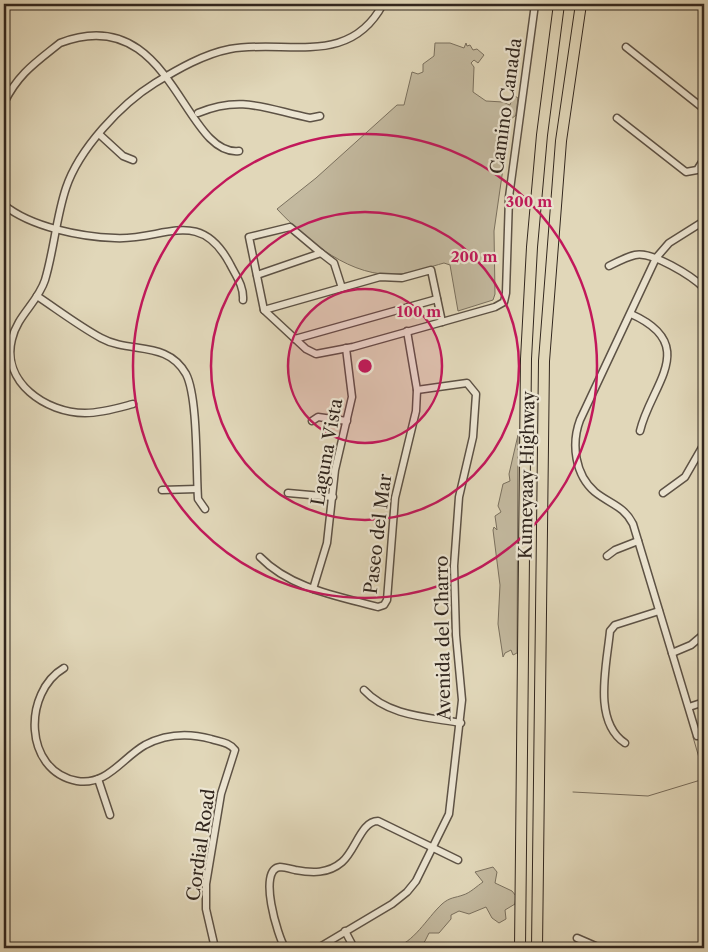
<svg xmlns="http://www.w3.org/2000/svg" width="708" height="952" font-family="'Libre Caslon Text',serif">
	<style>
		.green { fill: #c3b99f; stroke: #7a705e }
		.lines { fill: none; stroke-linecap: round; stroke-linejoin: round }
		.stream { stroke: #776c5b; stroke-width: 1 }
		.minor-casing { stroke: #5d5245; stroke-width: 9 }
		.highway-casing { stroke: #31261e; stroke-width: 12 }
		.minor { stroke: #ece5d2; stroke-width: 6 }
		.highway { stroke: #e1d7b9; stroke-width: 10 }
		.ring { fill: none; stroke: #c2185b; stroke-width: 2.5 }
		.labels { text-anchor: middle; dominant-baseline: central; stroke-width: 4.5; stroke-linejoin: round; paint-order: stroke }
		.street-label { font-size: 18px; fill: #31261e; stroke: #ece5d2 }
		.centre { fill: #c2185b; stroke: #ece5d2; stroke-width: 2.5 }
		.ring-label { font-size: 15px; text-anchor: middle; font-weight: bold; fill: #c2185b; stroke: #ece5d2; stroke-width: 4.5; stroke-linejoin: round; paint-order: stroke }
	</style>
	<rect width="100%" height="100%" fill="#e1d7b9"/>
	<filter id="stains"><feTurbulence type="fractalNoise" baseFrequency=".004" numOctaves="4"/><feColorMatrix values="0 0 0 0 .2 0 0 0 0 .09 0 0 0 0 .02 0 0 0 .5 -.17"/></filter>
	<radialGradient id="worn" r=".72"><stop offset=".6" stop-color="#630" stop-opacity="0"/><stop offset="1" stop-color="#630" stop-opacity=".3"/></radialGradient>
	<!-- green -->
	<g class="green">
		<path d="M435 43H450L464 48 466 43 467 46 470 45 473 50 477 49 484 55 478 63 474 60 471 63 474 67 473 92 486 101 503 102 510 105 513 95 518 98 516 115 510 120 494 231 495 294 493 300 458 311 450 265 444 263C429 267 414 273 399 274 352 279 307 241 277 209L316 178 397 105H404L412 72 418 74 423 72V64L434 56Z"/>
		<path d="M518 435 517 653 513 655 511 650 505 653 503 657 498 624 500 585 493 530 494 527 497 530 495 516 501 512 498 506 503 484 510 481 509 474Z"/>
		<path d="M493 867 497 872 495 883 512 891 516 896 515 904 505 910 506 919 499 923 492 918 486 907 469 914 459 911 451 915V919L439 933H429L425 941 418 948H393C414 943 426 919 442 904 450 897 455 898 463 895 470 893 477 886 483 882L475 872Z"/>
	</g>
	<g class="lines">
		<!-- stream -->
		<g class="stream">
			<path d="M701 732 704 744"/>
			<path d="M693 737 704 775"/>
			<path d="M573 792 648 796 704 779"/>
		</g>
		<!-- minor casing -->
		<g class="minor-casing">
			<g id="minor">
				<path d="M626 47 704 109"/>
				<path d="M4 103C18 74 35 63 60 43 172 0 183 157 239 151"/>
				<path d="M198 113C242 95 266 109 310 118L320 116"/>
				<path d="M617 118 686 172 697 170 704 159"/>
				<path d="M99 134 123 156 133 160"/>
				<path d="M4 205C31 227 81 237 115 238 163 241 199 206 230 264 236 276 244 286 243 300"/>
				<path d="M321 253 290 227 249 237 264 310 306 349 316 354 353 347 442 322 495 307 504 302 506 293 509 197 535 4"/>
				<path d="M609 266C617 262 626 257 635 255 652 251 692 276 704 288"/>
				<path d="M257 275 321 253 334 263 342 288"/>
				<path d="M37 296C58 310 79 326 101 338 130 354 167 340 186 374 198 397 196 470 198 499L205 509"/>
				<path d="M264 310 380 277 402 278 431 270 442 322"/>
				<path d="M631 314C701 345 650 386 640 431"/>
				<path d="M295 339 437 299"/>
				<path d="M133 404C118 408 102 413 85 413 46 413 1 382 12 339 17 316 38 302 45 280 54 250 56 218 66 188 79 149 121 104 155 83 178 69 204 54 230 49 286 39 349 68 383 4"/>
				<path d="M312 421 318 417 347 421"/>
				<path d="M162 490 197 489"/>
				<path d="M288 493 333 497"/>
				<path d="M663 493 685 477 704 444"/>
				<path d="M607 556 615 550 638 541"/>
				<path d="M260 557C290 588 337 596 378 607L384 605 387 600 395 498 416 411 417 390 407 331"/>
				<path d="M313 589 327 543 335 470 352 397 346 348"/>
				<path d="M672 653 691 645 704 634"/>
				<path d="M64 668C23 692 23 771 77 781 107 786 122 758 145 745 166 734 189 733 211 739 220 742 229 742 235 750L221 794 206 884V909L215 948"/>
				<path d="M364 690C388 716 427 717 461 723"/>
				<path d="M689 707 704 702"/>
				<path d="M697 736 633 524C624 506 610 504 595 492 575 475 571 444 580 420L656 258 669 243 704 221"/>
				<path d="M625 743C592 721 607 664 610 631L615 625 659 611"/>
				<path d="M98 779 110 815"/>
				<path d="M345 931 354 948"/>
				<path d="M577 938 600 948"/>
				<path d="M285 948C278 937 257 869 280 867 284 867 291 869 295 870 312 873 328 874 342 862 356 850 361 821 378 821L458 860"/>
				<path d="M318 948 392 904 407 892 416 881 449 814 462 700 456 635 454 566 459 497 473 437 476 394 467 383 417 390"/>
			</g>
		</g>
		<!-- highway casing -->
		<g class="highway-casing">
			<g id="highway">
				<path d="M520 948 526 359 532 247 542 135 559 4"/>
				<path d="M537 948 544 361 561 141 581 4"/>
			</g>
		</g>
		<!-- minor -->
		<use href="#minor" class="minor"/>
		<!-- highway -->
		<use href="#highway" class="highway"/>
	</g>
	<!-- distance rings -->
	<circle cx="365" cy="366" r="77" fill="#c2185b" fill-opacity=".12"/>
	<g class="ring">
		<circle cx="365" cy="366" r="77"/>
		<circle cx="365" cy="366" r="154"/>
		<circle cx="365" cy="366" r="232"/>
	</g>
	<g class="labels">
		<!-- street labels -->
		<g class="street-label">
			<text transform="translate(506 106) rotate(-82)">Camino Canada</text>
			<text transform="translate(327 452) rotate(-80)">Laguna Vista</text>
			<text transform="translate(527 475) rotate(-89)">Kumeyaay Highway</text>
			<text transform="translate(378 534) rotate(-83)">Paseo del Mar</text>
			<text transform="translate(443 638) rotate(-91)">Avenida del Charro</text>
			<text transform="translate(201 845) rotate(-82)">Cordial Road</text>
		</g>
	</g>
	<circle cx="365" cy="366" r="8" class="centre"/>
	<g class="ring-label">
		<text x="529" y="207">300 m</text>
		<text x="474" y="262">200 m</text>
		<text x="419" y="317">100 m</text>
	</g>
	<!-- margin -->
	<rect width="708" height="952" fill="none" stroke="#e1d7b9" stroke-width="20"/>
	<rect x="5" y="5" width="698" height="942" fill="none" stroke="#31261e" stroke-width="2.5"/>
	<rect x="10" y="10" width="688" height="932" fill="none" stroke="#31261e"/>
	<rect width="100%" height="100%" filter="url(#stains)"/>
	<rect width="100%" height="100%" fill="url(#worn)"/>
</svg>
